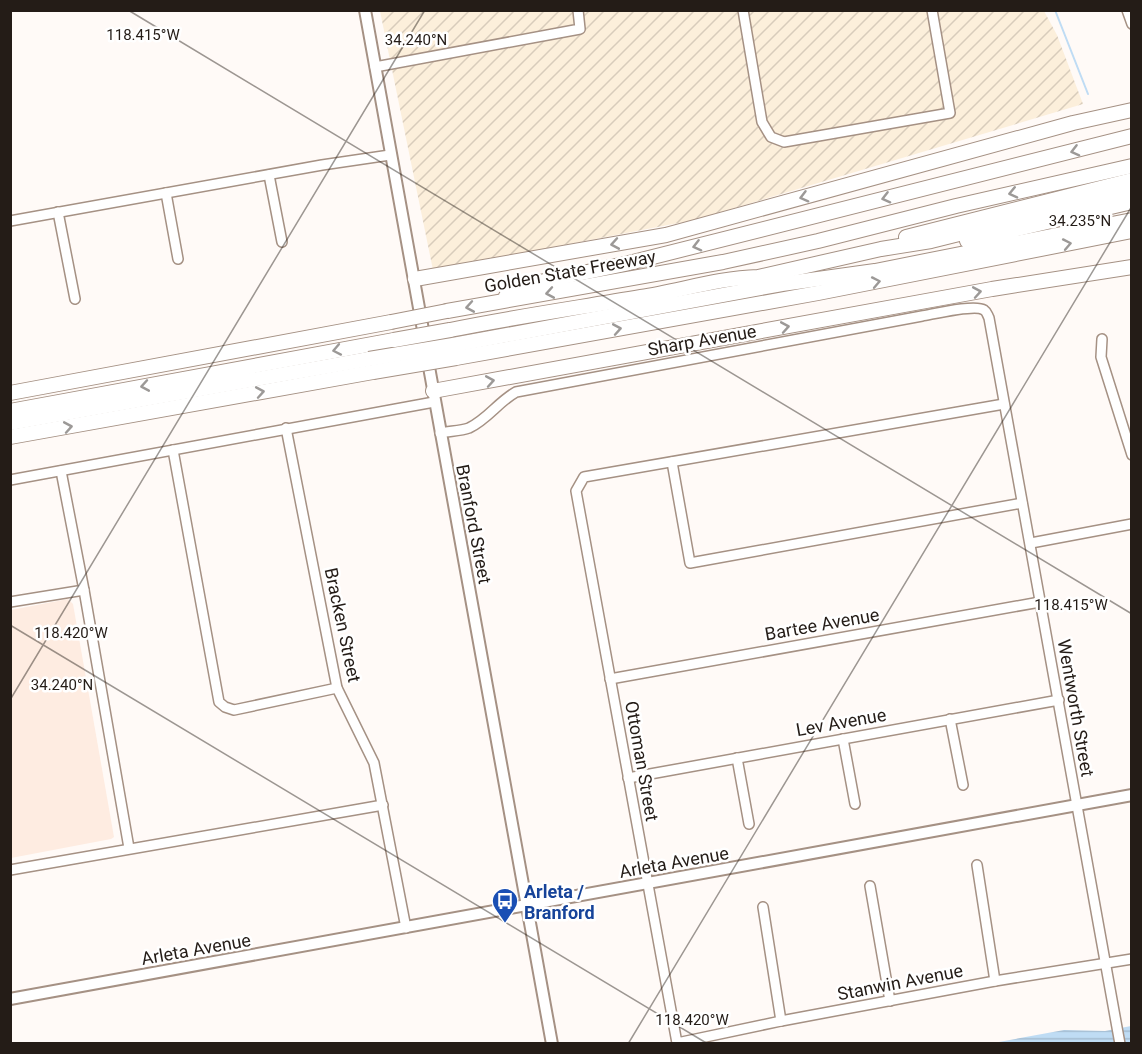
<svg xmlns="http://www.w3.org/2000/svg" width="1142" height="1054" font-family="Roboto,sans-serif">
	<style>
		.built { fill: #feece1 }
		.industrial { fill: url(#industrial-furrows) }
		.water { fill: url(#water-rules) }
		.lines { fill: none; stroke-linecap: round; stroke-linejoin: round }
		.stream { stroke: #bfdcf4; stroke-width: 2 }
		.minor-casing { stroke: #a59184; stroke-width: 12 }
		.major-casing { stroke: #a59184; stroke-width: 14 }
		.highway-casing { stroke: #a59184; stroke-width: 16 }
		.minor { stroke: #fff; stroke-width: 9 }
		.major { stroke: #fff; stroke-width: 10 }
		.highway { stroke: #fff; stroke-width: 14 }
		.highway-bridge-casing { stroke: #a59184; stroke-width: 16; stroke-linecap: butt }
		.highway-bridge { stroke: #fff; stroke-width: 14 }
		.oneway { stroke: #9c9997 }
		.ticks { fill: none; stroke: #241c17; stroke-width: 1.5; stroke-opacity: 0.45 }
		.labels { text-anchor: middle; dominant-baseline: central; stroke-width: 5; stroke-linejoin: round; paint-order: stroke }
		.street-label { font-size: 18px; fill: #241c17; stroke: #fff }
		.transit-label { font-size: 18px; font-weight: bold; fill: #164399; stroke: #fff; text-anchor: start }
		.ticks-label { font-size: 15px; text-anchor: middle; fill: #241c17; stroke: #fff; stroke-width: 5; stroke-linejoin: round; paint-order: stroke }
	</style>
	<defs>
		<pattern id="industrial-furrows" width="10" height="10" patternUnits="userSpaceOnUse" patternTransform="scale(1.5)"><rect width="10" height="10" fill="#fcefdb"/><path d="M-1 1l2-2M0 10L10 0M9 11l2-2" fill="none" stroke="#d8ccbb"/></pattern>
		<pattern id="water-rules" width="6" height="5" patternUnits="userSpaceOnUse" patternTransform="scale(1.5)"><rect width="6" height="5" fill="#bfdcf4"/><path d="M0 2.5h6" fill="none" stroke="#a4bcd0"/></pattern>
	</defs>
	<rect width="100%" height="100%" fill="#fffaf7"/>
	<!-- built -->
	<path class="built" d="M68 599 73 604 114 837 111 839 11 858V610Z"/>
	<!-- industrial -->
	<path class="industrial" d="M380 11H1044L1057 35 1083 104 694 220 433 270Z"/>
	<!-- water -->
	<path class="water" d="M1131 1026V1043L988 1044 1064 1030 1105 1031Z"/>
	<g class="lines">
		<!-- stream -->
		<path class="stream" d="M1055 10 1088 94"/>
		<!-- minor casing -->
		<g class="minor-casing">
			<g id="minor">
				<path d="M743 10 762 122 771 137 784 142 950 113 932 10"/>
				<path d="M1127 10 1132 24"/>
				<path d="M375 67 580 29 578 10"/>
				<path d="M269 175 282 242"/>
				<path d="M166 193 178 259"/>
				<path d="M58 212 75 299"/>
				<path d="M10 221 322 165 390 155"/>
				<path d="M1102 339 1101 357 1132 455"/>
				<path d="M1004 404 584 477 576 491 677 1043 781 1021 995 981 1132 959"/>
				<path d="M286 428 337 688 374 763 406 928"/>
				<path d="M440 433C450 431 461 431 469 428 488 419 498 402 516 392L922 316C934 314 975 304 984 310 987 312 987 314 989 318L1120 1044"/>
				<path d="M173 450 219 702 225 707 234 710 337 688"/>
				<path d="M672 462 690 563 1022 503"/>
				<path d="M61 471 84 590 129 848"/>
				<path d="M10 480 434 402"/>
				<path d="M1031 543 1132 524"/>
				<path d="M10 602 84 590"/>
				<path d="M610 679 1040 602"/>
				<path d="M950 719 963 785"/>
				<path d="M843 739 855 804"/>
				<path d="M737 758 749 824"/>
				<path d="M628 778 1059 700"/>
				<path d="M977 865 995 981"/>
				<path d="M10 870 383 805"/>
				<path d="M870 886 890 1001"/>
				<path d="M763 907 781 1021"/>
			</g>
		</g>
		<!-- major casing -->
		<g class="major-casing">
			<g id="major">
				<path d="M365 10 425 341"/>
				<path d="M427 356 552 1044"/>
				<path d="M10 999 1132 795"/>
			</g>
		</g>
		<!-- highway casing -->
		<g class="highway-casing">
			<g id="highway">
				<path d="M906 237 1132 180"/>
				<path d="M967 241 1132 202"/>
				<path d="M415 279 666 235 1073 123 1132 110"/>
				<path d="M506 296 530 284 625 264 1132 136"/>
				<path d="M447 311 723 262 818 241 956 206 1132 166"/>
				<path d="M450 330C513 317 577 308 641 297 680 291 718 278 758 277L881 249 931 241 1132 191"/>
				<path d="M453 345 782 284 875 271 1132 220"/>
				<path d="M456 358 818 293 1132 231"/>
				<path d="M433 391 992 289 1132 267"/>
				<path d="M10 393 391 322"/>
				<path d="M10 411 394 340"/>
				<path d="M10 423 369 359"/>
				<path d="M10 437 373 372"/>
			</g>
		</g>
		<!-- minor -->
		<use href="#minor" class="minor"/>
		<!-- major -->
		<use href="#major" class="major"/>
		<!-- highway -->
		<use href="#highway" class="highway"/>
		<!-- highway-bridge casing -->
		<g class="highway-bridge-casing">
			<g id="highway-bridge">
				<path d="M391 322 447 311"/>
				<path d="M394 340 450 330"/>
				<path d="M369 359 453 345"/>
				<path d="M373 372 456 358"/>
			</g>
		</g>
		<!-- highway-bridge -->
		<use href="#highway-bridge" class="highway-bridge"/>
	</g>
	<!-- one-way arrows -->
	<defs><path id="oneway-chevron" d="M-2-3.5L2.5 0L-2 3.5" fill="none" stroke-width="1.6" stroke-linecap="round" stroke-linejoin="round" transform="scale(1.5)"/></defs>
	<g class="oneway">
		<use href="#oneway-chevron" transform="translate(1075 151) rotate(166)"/>
		<use href="#oneway-chevron" transform="translate(1013 193) rotate(167)"/>
		<use href="#oneway-chevron" transform="translate(804 197) rotate(165)"/>
		<use href="#oneway-chevron" transform="translate(886 198) rotate(166)"/>
		<use href="#oneway-chevron" transform="translate(615 244) rotate(170)"/>
		<use href="#oneway-chevron" transform="translate(1067 244) rotate(-11)"/>
		<use href="#oneway-chevron" transform="translate(697 246) rotate(166)"/>
		<use href="#oneway-chevron" transform="translate(876 282) rotate(-11)"/>
		<use href="#oneway-chevron" transform="translate(977 292) rotate(-10)"/>
		<use href="#oneway-chevron" transform="translate(550 293) rotate(170)"/>
		<use href="#oneway-chevron" transform="translate(470 307) rotate(170)"/>
		<use href="#oneway-chevron" transform="translate(785 327) rotate(-10)"/>
		<use href="#oneway-chevron" transform="translate(617 329) rotate(-10)"/>
		<use href="#oneway-chevron" transform="translate(337 350) rotate(169)"/>
		<use href="#oneway-chevron" transform="translate(490 381) rotate(-10)"/>
		<use href="#oneway-chevron" transform="translate(145 386) rotate(170)"/>
		<use href="#oneway-chevron" transform="translate(260 392) rotate(-10)"/>
		<use href="#oneway-chevron" transform="translate(68 427) rotate(-10)"/>
	</g>
	<!-- ticks -->
	<path class="ticks" d="M128 10 1132 614M10 625 708 1044M10 700 425 10M628 1044 1132 206"/>
	<!-- icons -->
	<defs>
		<g id="bus-pin" transform="scale(1.35)"><path d="M0 17L-7.5 6A9.5 9.5 0 1 1 7.5 6Z" fill="#1a4fb4" stroke="#fff"/><path d="M-5-6H5V4H4V6H2V4H-2V6H-4V4H-5ZM-3.5-4V0h7V-4ZM-3.5 1.2v1.5H-2V1.2ZM2 1.2v1.5H3.5V1.2Z" fill="#fff"/></g>
	</defs>
	<g fill-rule="evenodd">
		<use href="#bus-pin" x="505" y="901"/>
	</g>
	<g class="labels">
		<!-- street labels -->
		<g class="street-label">
			<text transform="translate(570 271) rotate(-10)">Golden State Freeway</text>
			<text transform="translate(702 340) rotate(-10)">Sharp Avenue</text>
			<text transform="translate(474 524) rotate(79)">Branford Street</text>
			<text transform="translate(822 624) rotate(-10)">Bartee Avenue</text>
			<text transform="translate(343 625) rotate(78)">Bracken Street</text>
			<text transform="translate(1076 708) rotate(80)">Wentworth Street</text>
			<text transform="translate(841 722) rotate(-10)">Lev Avenue</text>
			<text transform="translate(642 761) rotate(80)">Ottoman Street</text>
			<text transform="translate(674 862) rotate(-10)">Arleta Avenue</text>
			<text transform="translate(196 949) rotate(-10)">Arleta Avenue</text>
			<text transform="translate(900 982) rotate(-11)">Stanwin Avenue</text>
		</g>
		<!-- transit labels -->
		<g class="transit-label">
			<text x="524" y="891">Arleta /<tspan x="524" dy="21">Branford</tspan></text>
		</g>
	</g>
	<g class="ticks-label">
		<text x="143" y="40">118.415°W</text>
		<text x="416" y="45">34.240°N</text>
		<text x="1080" y="226">34.235°N</text>
		<text x="1071" y="610">118.415°W</text>
		<text x="71" y="638">118.420°W</text>
		<text x="62" y="690">34.240°N</text>
		<text x="692" y="1025">118.420°W</text>
	</g>
	<!-- border -->
	<rect width="1142" height="1054" fill="none" stroke="#241c17" stroke-width="24"/>
</svg>
